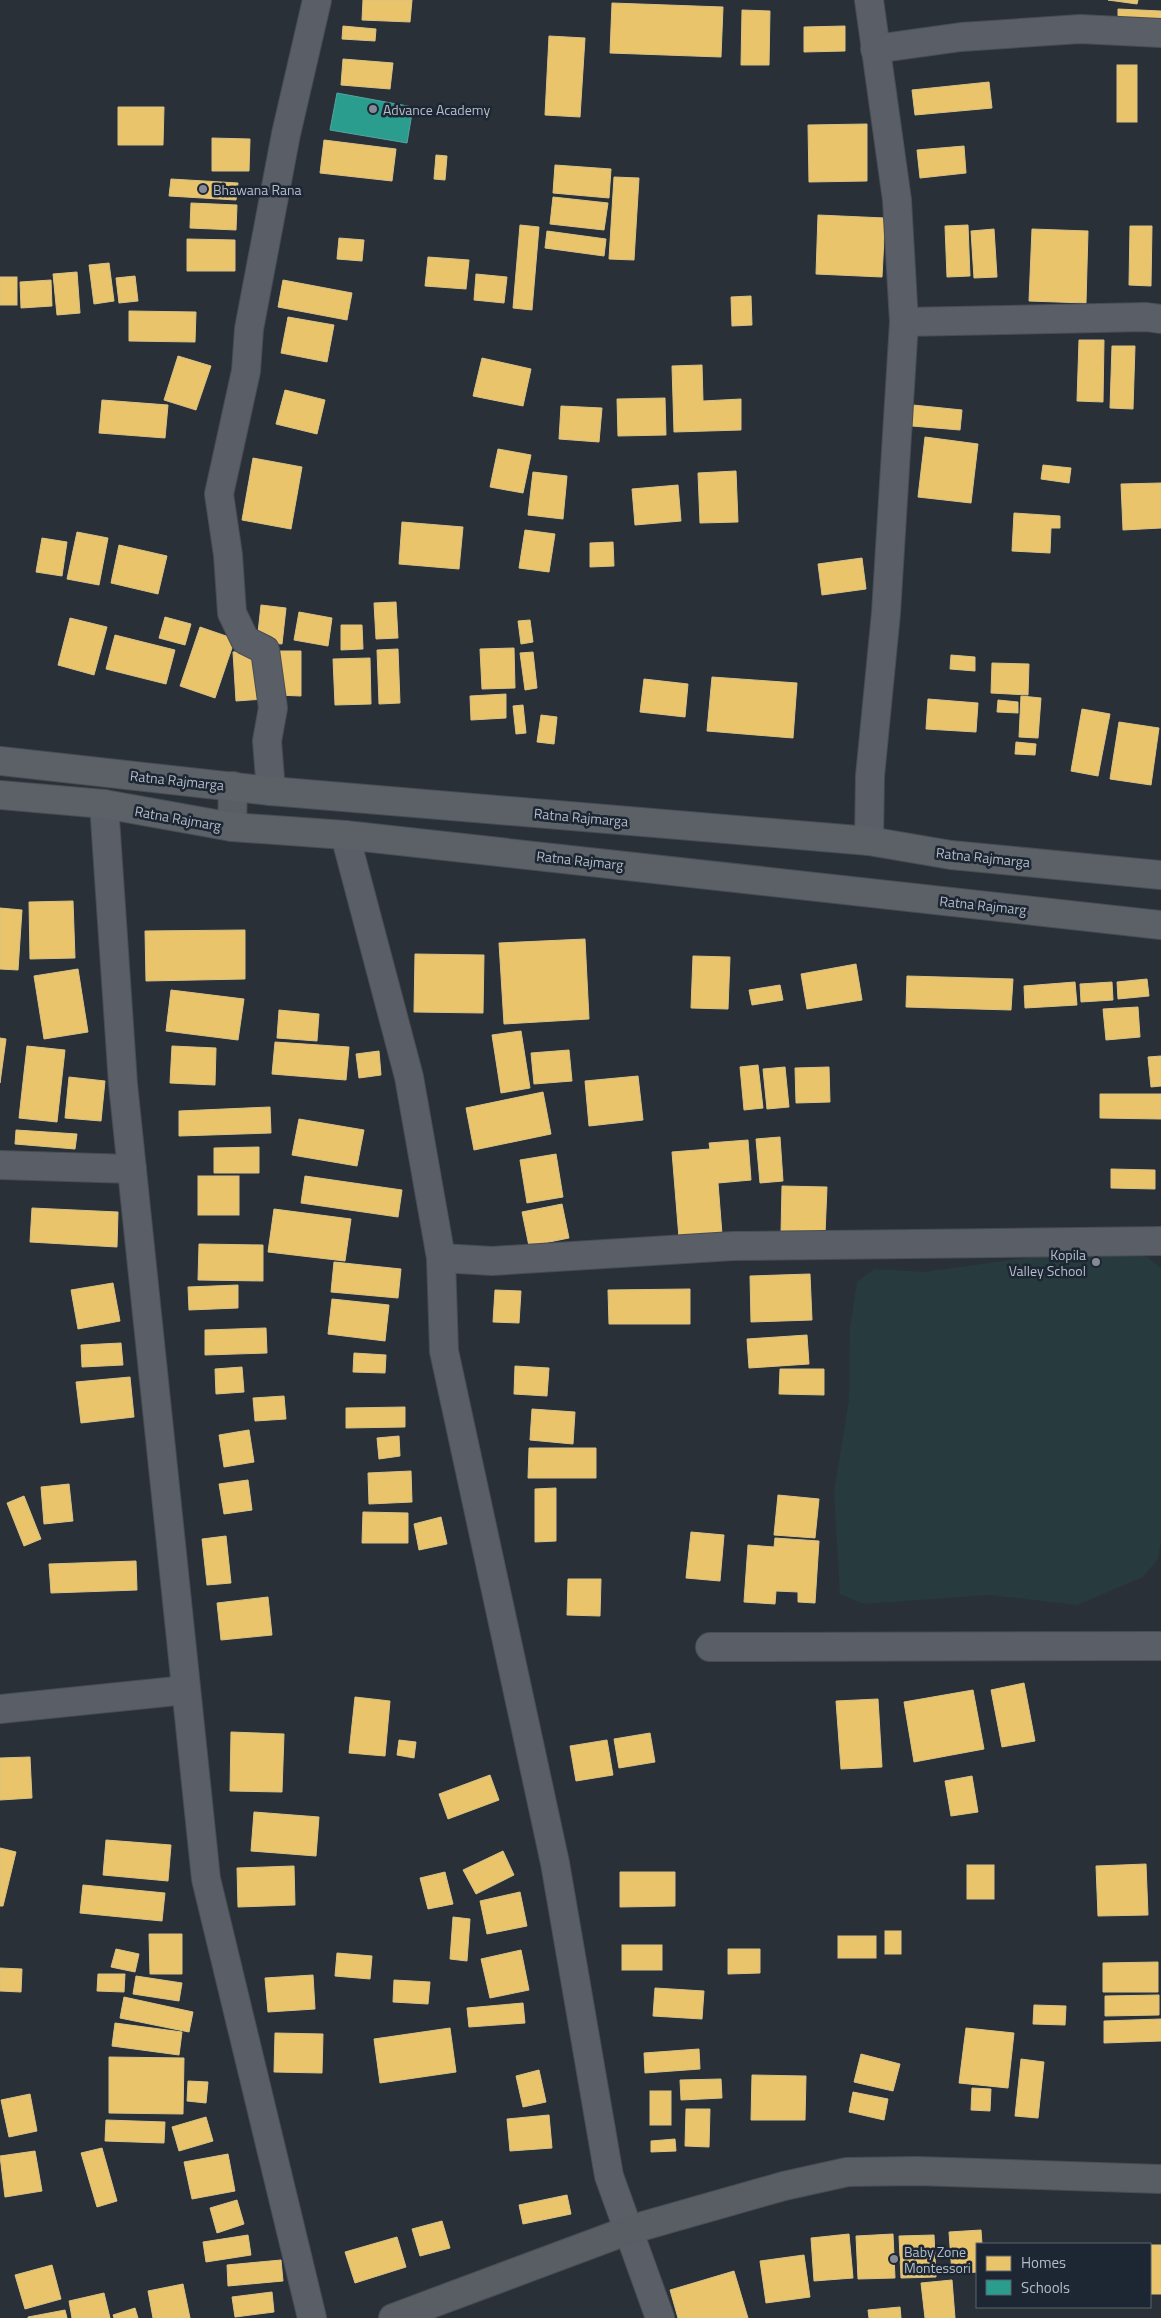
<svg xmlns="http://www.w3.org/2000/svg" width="1161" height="2318" font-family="'Titillium Web',sans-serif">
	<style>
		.green { fill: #273a3e }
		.homes { fill: #e9c46a; stroke: #d9c286 }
		.schools { fill: #2a9d8f; stroke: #53a6a0 }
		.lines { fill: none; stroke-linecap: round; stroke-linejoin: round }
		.street-casing { stroke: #484c53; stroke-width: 30 }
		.secondary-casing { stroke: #484c53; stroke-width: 30 }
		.primary-casing { stroke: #484c55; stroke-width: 30 }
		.street { stroke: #5a5e66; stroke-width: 28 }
		.secondary { stroke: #595d64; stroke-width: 28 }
		.primary { stroke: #5c6168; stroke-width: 28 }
		.poi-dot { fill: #848b96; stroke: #1d2633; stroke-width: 2 }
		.labels { text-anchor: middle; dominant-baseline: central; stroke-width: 5; stroke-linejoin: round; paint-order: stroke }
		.poi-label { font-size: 14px; fill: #b4bcc9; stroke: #1d2633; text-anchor: start }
		.street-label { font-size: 14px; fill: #b4bcc9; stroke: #1d2633 }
	</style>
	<rect width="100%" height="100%" fill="#2a3038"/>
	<!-- green -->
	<path class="green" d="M1082 1250 1147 1257 1161 1268V1540L1158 1559 1143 1577 1077 1605 989 1595 864 1604 840 1594 834 1492 849 1400 850 1327 857 1282 874 1269 924 1272Z"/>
	<!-- homes -->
	<g class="homes">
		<path d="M363 0H412L410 22 362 20Z"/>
		<path d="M1108 0H1138L1137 4Z"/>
		<path d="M612 3 723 7 721 57 610 53Z"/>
		<path d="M1118 9 1161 11V23L1118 21Z"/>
		<path d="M742 10 770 11 769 65H741Z"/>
		<path d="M343 26 376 29 375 41 342 39Z"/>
		<path d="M845 26V51L804 52V27Z"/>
		<path d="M549 36 585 38 580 117 545 115Z"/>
		<path d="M343 59 393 63 390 89 341 85Z"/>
		<rect x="1117" y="65" width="20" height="57"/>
		<path d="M989 82 992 108 915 115 912 90Z"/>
		<path d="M118 107H164L163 145H118Z"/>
		<path d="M867 124V181L809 182 808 125Z"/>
		<path d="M212 138 250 139 249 171H212Z"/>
		<path d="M324 140 396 149 392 181 320 173Z"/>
		<path d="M964 146 966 173 920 178 917 150Z"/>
		<path d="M436 155 447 156 445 180 434 179Z"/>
		<path d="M555 165 611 169 609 198 553 193Z"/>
		<path d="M614 177 639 178 634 260 609 259Z"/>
		<path d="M171 179 238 183 236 200 169 196Z"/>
		<path d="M553 197 608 203 604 230 550 224Z"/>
		<path d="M191 203 237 205 236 230 190 228Z"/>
		<path d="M818 215 885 218 882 277 816 274Z"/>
		<path d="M520 225 539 227 532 310 513 308Z"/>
		<path d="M968 225 970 276 947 277 945 226Z"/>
		<path d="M1130 226H1152L1151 286 1129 285Z"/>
		<path d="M994 229 997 277 974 278 971 231Z"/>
		<path d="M1032 229 1088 231 1086 303 1029 301Z"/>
		<path d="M547 231 606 239 604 256 545 248Z"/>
		<path d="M339 238 364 240 362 261 337 259Z"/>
		<path d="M187 239 235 240V271H187Z"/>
		<path d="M428 257 469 260 466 289 425 286Z"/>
		<path d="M109 263 114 301 94 304 89 265Z"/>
		<path d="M77 272 80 313 57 315 53 274Z"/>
		<path d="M476 274 507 277 504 303 474 300Z"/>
		<path d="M135 276 138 301 119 303 116 278Z"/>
		<rect x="0" y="277" width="17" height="28"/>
		<path d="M51 280 52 306 21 308 20 282Z"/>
		<path d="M283 280 352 293 347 320 278 307Z"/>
		<path d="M751 296 752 325 732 326 731 297Z"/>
		<path d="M129 311 196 312 195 342 129 341Z"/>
		<path d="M288 317 334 325 327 362 281 353Z"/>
		<path d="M1079 340H1104L1103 402 1077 401Z"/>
		<path d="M1112 346H1135L1133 409 1110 408Z"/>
		<path d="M178 356 211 366 196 410 164 400Z"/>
		<path d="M482 358 531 369 523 406 473 396Z"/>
		<path d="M702 365 703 401 741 399V430L674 432 672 366Z"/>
		<path d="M285 390 325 400 317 434 276 424Z"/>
		<path d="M665 398 666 435 618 436 617 399Z"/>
		<path d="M102 400 168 405 165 438 99 433Z"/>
		<path d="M913 405 962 410 960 430 912 426Z"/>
		<path d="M561 406 602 408 599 442 559 439Z"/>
		<path d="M925 437 978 444 971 503 918 497Z"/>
		<path d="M498 449 531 455 523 493 490 487Z"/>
		<path d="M253 458 302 467 291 529 242 520Z"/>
		<path d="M1043 465 1071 468 1069 483 1041 479Z"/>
		<path d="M736 471 738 522 700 523 698 473Z"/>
		<path d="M533 472 567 476 563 519 528 515Z"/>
		<path d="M1161 483V528L1123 530 1121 484Z"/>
		<path d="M678 485 681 521 635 525 632 489Z"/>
		<path d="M1014 513 1060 516V528H1051L1050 553 1012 551Z"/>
		<path d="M402 522 463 527 459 569 399 564Z"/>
		<path d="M525 530 555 534 549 572 519 568Z"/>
		<path d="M77 532 108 538 99 585 67 579Z"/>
		<path d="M42 538 67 542 62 576 36 572Z"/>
		<path d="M613 542 614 566 590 567V543Z"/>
		<path d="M119 545 167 556 158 594 111 583Z"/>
		<path d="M862 558 866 589 822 595 818 564Z"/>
		<path d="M396 602 398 638 376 639 374 603Z"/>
		<path d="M261 605 286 608 282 644 257 642Z"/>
		<path d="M299 612 332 618 328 646 294 640Z"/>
		<path d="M165 617 191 624 185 645 159 638Z"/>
		<path d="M70 618 107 627 94 675 58 665Z"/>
		<path d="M530 620 533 642 521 644 518 621Z"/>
		<path d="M341 625H362L363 649 341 650Z"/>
		<path d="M200 627 235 639 215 698 180 686Z"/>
		<path d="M115 635 175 650 166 684 106 669Z"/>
		<path d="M514 648 515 688 482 689 480 649Z"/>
		<path d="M398 649 400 703 379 704 377 650Z"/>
		<path d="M261 650 264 699 236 701 233 652Z"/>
		<path d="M276 651H301V696L276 695Z"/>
		<path d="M533 652 537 688 525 690 520 653Z"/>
		<path d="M951 655 975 657V671L950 669Z"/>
		<path d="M370 658 371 704 335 705 333 659Z"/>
		<path d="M992 663 1029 664 1028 695 991 693Z"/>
		<path d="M712 677 797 683 793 738 707 731Z"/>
		<path d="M644 679 688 684 685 717 640 712Z"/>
		<path d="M506 694V718L471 720 470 696Z"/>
		<path d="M1021 696 1041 698 1038 738 1019 737Z"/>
		<path d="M928 699 978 703 976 732 926 729Z"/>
		<path d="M998 700 1018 702V713L997 712Z"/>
		<path d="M523 705 526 733 516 734 513 706Z"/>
		<path d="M1082 709 1110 714 1098 776 1071 771Z"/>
		<path d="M541 715 557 717 554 744 537 742Z"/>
		<path d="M1119 722 1159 728 1151 785 1110 779Z"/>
		<path d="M1016 742 1036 744 1035 755 1015 754Z"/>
		<path d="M73 901 75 958 30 959 29 902Z"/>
		<path d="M0 908 22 910 18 970 0 969Z"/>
		<path d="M245 930V979L146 981 145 931Z"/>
		<path d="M585 939 589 1019 504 1024 499 943Z"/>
		<path d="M415 954 484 955 483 1013 414 1012Z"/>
		<path d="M693 956 730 957 728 1009 691 1008Z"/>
		<path d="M856 964 862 1000 807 1009 801 974Z"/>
		<path d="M78 969 88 1032 44 1039 34 976Z"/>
		<path d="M907 976 1013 979 1011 1010 906 1007Z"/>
		<path d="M1147 979 1149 996 1118 999 1117 982Z"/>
		<path d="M1075 982 1077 1005 1025 1008 1024 986Z"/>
		<path d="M1112 982 1113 1000 1081 1002 1080 984Z"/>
		<path d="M780 985 783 1000 752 1005 749 990Z"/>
		<path d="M171 990 244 999 238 1040 166 1031Z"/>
		<path d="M1138 1007 1140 1037 1106 1040 1103 1009Z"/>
		<path d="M279 1010 319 1014 317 1041 277 1038Z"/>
		<path d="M521 1031 530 1088 501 1093 492 1035Z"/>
		<path d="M0 1038 6 1039 0 1083Z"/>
		<path d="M275 1042 349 1047 346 1080 272 1074Z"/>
		<path d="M27 1046 65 1050 57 1122 19 1118Z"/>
		<path d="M172 1046 216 1048 215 1085 170 1083Z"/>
		<path d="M569 1050 572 1081 534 1084 531 1053Z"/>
		<path d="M379 1051 381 1075 359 1078 356 1054Z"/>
		<path d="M1161 1056V1086L1151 1087 1148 1057Z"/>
		<path d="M758 1065 763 1108 744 1110 740 1067Z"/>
		<path d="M785 1067 789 1107 767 1109 763 1069Z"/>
		<path d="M829 1067 830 1102 796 1103 795 1068Z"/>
		<path d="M638 1076 643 1120 589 1126 585 1081Z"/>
		<path d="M69 1077 105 1081 101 1121 65 1118Z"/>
		<path d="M543 1092 551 1134 474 1150 466 1108Z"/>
		<path d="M1100 1094H1161V1119L1100 1118Z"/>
		<path d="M270 1107 271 1133 179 1136V1111Z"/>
		<path d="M299 1119 364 1130 357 1166 292 1155Z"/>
		<path d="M16 1130 77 1134 75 1149 15 1144Z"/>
		<path d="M780 1137 783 1181 760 1183 756 1139Z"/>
		<path d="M748 1140 751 1180 718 1183 722 1234 679 1238 672 1152 710 1149 709 1143Z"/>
		<path d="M259 1147V1173H214V1148Z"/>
		<path d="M556 1154 563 1197 527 1203 520 1160Z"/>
		<path d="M1111 1169 1155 1170V1189L1111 1188Z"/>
		<rect x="198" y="1176" width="41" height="39"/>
		<path d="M305 1176 402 1190 398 1217 301 1203Z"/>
		<path d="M782 1186 827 1187 825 1234 781 1233Z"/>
		<path d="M562 1204 569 1238 529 1246 522 1212Z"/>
		<path d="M32 1208 118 1212 117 1247 30 1242Z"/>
		<path d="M274 1209 351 1219 345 1261 268 1252Z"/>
		<path d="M199 1244 263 1245V1281L198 1280Z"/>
		<path d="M334 1262 401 1269 398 1298 331 1292Z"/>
		<path d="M810 1274 812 1320 751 1322 750 1276Z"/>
		<path d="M113 1283 120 1321 78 1329 71 1290Z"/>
		<path d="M238 1285V1308L189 1310 188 1287Z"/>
		<path d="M690 1289V1324H609L608 1290Z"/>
		<path d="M495 1290 521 1291 519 1323 493 1322Z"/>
		<path d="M332 1299 389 1305 385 1341 328 1334Z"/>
		<path d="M266 1328 267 1353 205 1355V1330Z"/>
		<path d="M807 1335 809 1364 749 1368 747 1339Z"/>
		<path d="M121 1343 123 1365 82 1367 81 1345Z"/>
		<path d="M354 1353 386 1355 385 1373 353 1372Z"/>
		<path d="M515 1366 549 1368 547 1396 514 1394Z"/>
		<path d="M242 1367 244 1392 216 1394 215 1369Z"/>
		<path d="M780 1369H824V1395L779 1394Z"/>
		<path d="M130 1377 134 1417 81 1423 76 1382Z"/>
		<path d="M284 1396 286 1419 255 1421 253 1398Z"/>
		<path d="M405 1407V1427L346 1428V1408Z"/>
		<path d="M532 1409 575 1412 573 1444 530 1440Z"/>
		<path d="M249 1430 254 1462 224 1467 219 1435Z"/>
		<path d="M399 1436 400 1456 379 1459 377 1438Z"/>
		<path d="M529 1448H596V1478H528Z"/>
		<path d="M411 1471 412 1502 369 1504 368 1473Z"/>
		<path d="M248 1480 252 1510 224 1514 219 1484Z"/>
		<path d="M69 1484 73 1521 44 1524 41 1487Z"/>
		<path d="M556 1488V1541L535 1542V1489Z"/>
		<path d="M778 1495 819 1499 815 1538 774 1535Z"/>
		<path d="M24 1496 41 1539 24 1546 7 1503Z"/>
		<path d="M363 1512 408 1513V1543H362Z"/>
		<path d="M441 1517 447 1544 419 1550 414 1524Z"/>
		<path d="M691 1532 724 1535 720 1581 686 1578Z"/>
		<path d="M226 1536 231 1583 207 1585 202 1539Z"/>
		<path d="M775 1538 819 1541 815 1603 798 1602V1592L776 1591 775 1604 744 1602 748 1545 774 1547Z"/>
		<path d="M136 1561 137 1590 51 1593 49 1564Z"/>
		<path d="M568 1579H601L600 1616 567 1615Z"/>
		<path d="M268 1597 272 1635 221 1640 217 1603Z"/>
		<path d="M1024 1683 1035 1741 1002 1747 991 1690Z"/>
		<path d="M973 1690 984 1749 914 1762 904 1702Z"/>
		<path d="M355 1697 390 1701 385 1756 349 1753Z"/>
		<path d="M878 1699 882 1767 841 1769 836 1701Z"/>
		<path d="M231 1732 284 1734 282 1792 230 1791Z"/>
		<path d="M650 1733 655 1762 619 1768 614 1739Z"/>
		<path d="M399 1740 416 1742 414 1758 397 1755Z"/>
		<path d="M607 1740 613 1775 576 1781 570 1746Z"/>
		<path d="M30 1757 32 1798 0 1800V1758Z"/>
		<path d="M490 1775 499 1800 448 1819 439 1794Z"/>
		<path d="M972 1776 978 1812 951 1816 945 1781Z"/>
		<path d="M254 1812 319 1817 316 1856 251 1851Z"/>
		<path d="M106 1840 171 1845 168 1881 103 1875Z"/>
		<path d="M0 1848 16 1852 3 1906H0Z"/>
		<path d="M503 1851 514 1875 476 1894 463 1870Z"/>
		<path d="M1146 1864 1148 1915 1098 1916 1096 1866Z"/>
		<rect x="967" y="1865" width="27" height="34"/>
		<path d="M294 1866 295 1905 238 1907 237 1868Z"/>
		<path d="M445 1872 453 1904 428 1909 420 1878Z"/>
		<path d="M620 1872H675V1906L620 1907Z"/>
		<path d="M83 1885 165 1893 162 1921 80 1913Z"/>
		<path d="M520 1892 527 1926 487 1934 480 1901Z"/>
		<path d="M453 1917 470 1919 467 1961 450 1959Z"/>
		<rect x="885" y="1931" width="16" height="23"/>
		<path d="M149 1934H182V1974H150Z"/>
		<rect x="838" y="1936" width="38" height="22"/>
		<rect x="622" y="1945" width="40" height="25"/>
		<path d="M116 1949 139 1954 135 1972 111 1967Z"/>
		<path d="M728 1949H760V1973L728 1974Z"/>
		<path d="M521 1950 529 1990 490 1998 481 1959Z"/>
		<path d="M337 1953 372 1956 370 1979 335 1976Z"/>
		<path d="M1158 1962V1992H1103V1963Z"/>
		<path d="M0 1968 22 1969 21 1992 0 1991Z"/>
		<path d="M98 1974H125L124 1992 97 1991Z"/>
		<path d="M313 1975 315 2009 268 2012 265 1978Z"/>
		<path d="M136 1976 182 1983 179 2001 133 1994Z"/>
		<path d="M394 1980 430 1982 428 2004 393 2002Z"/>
		<path d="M655 1988 704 1991 702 2019 653 2016Z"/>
		<path d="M1159 1995V2015L1105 2016V1996Z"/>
		<path d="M124 1997 193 2012 189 2032 120 2018Z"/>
		<path d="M523 2003 525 2023 469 2027 467 2008Z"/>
		<path d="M1034 2005 1066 2006 1065 2025 1033 2024Z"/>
		<path d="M1161 2019V2041L1104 2043V2021Z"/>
		<path d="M115 2023 182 2032 179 2055 112 2046Z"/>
		<path d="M450 2028 456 2072 380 2083 374 2039Z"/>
		<path d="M966 2028 1014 2033 1008 2088 959 2083Z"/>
		<path d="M275 2033 323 2034 322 2073 274 2072Z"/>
		<path d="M699 2049 700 2069 645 2073 644 2053Z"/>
		<path d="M861 2054 900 2064 893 2091 854 2082Z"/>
		<path d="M109 2057 184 2058 183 2114 109 2113Z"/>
		<path d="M1021 2059 1044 2062 1038 2118 1015 2116Z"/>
		<path d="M539 2070 546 2102 523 2107 516 2076Z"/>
		<path d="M752 2075 806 2076 805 2120H751Z"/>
		<path d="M721 2079 722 2098 681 2100 680 2080Z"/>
		<path d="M188 2081 208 2082 206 2103 187 2101Z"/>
		<path d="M972 2088 991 2089 990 2111 971 2110Z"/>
		<rect x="650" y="2091" width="21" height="34"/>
		<path d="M853 2092 888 2099 884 2120 849 2112Z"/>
		<path d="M30 2094 37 2131 9 2137 1 2100Z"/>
		<path d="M686 2109H710L709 2147 685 2146Z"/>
		<path d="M549 2115 552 2148 510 2151 507 2119Z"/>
		<path d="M206 2117 213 2141 179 2151 172 2127Z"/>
		<path d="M106 2120 165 2122 164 2143 105 2141Z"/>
		<path d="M675 2139 676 2151 651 2152V2141Z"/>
		<path d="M102 2148 117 2201 97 2207 81 2153Z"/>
		<path d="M35 2151 42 2191 5 2197 0 2156Z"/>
		<path d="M228 2154 235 2191 192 2199 184 2162Z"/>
		<path d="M567 2195 571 2214 523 2224 519 2205Z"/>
		<path d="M237 2200 244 2224 217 2233 210 2208Z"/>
		<path d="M442 2221 450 2248 420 2256 412 2229Z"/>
		<path d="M981 2230 982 2244H977V2272L952 2274 949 2232Z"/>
		<path d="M849 2234 853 2278 814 2281 811 2238Z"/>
		<path d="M893 2234 895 2278 858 2279 856 2236Z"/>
		<path d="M248 2235 251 2255 206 2262 203 2242Z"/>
		<path d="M934 2235 936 2277 901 2278 899 2236Z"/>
		<path d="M397 2237 406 2267 355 2283 345 2252Z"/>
		<rect x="1150" y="2245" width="11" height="49"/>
		<path d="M804 2255 810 2297 766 2303 760 2261Z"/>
		<path d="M281 2260 283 2281 228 2286 227 2265Z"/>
		<path d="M52 2265 61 2299 25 2309 15 2275Z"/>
		<path d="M734 2271 748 2318H678L670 2290Z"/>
		<path d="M952 2280 955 2318H925L921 2283Z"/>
		<path d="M183 2284 190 2318H153L148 2291Z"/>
		<path d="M272 2292 274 2312 235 2317 232 2297Z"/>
		<path d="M104 2293 110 2318H72L69 2301Z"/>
		<path d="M900 2307 901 2318H869L868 2310Z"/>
		<path d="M135 2308 138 2318H114L113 2315Z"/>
		<path d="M65 2310 67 2318H28V2317Z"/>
	</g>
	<!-- schools -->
	<path class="schools" d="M337 93 413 107 407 143 330 130Z"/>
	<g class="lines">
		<!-- street casing -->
		<g class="street-casing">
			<g id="street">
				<path d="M869 0 897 200 904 322 886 613 870 776 869 841"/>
				<path d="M875 49 961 37 1080 29 1161 33"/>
				<path d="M904 322 1146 317 1161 319"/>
				<path d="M271 791 267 741 273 708 265 650 245 640 232 613 228 555 219 494 246 371 249 329 286 134 317 0"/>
				<path d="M104 804 123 1084 206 1879 312 2318"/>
				<path d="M345 835 409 1077 441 1258 444 1351 555 1863 609 2176 660 2318"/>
				<path d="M0 1165 132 1169"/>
				<path d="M441 1258 492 1261 733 1246 1161 1241"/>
				<path d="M710 1647 1161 1646"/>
				<path d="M0 1709 186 1690"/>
			</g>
		</g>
		<!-- secondary casing -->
		<g class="secondary-casing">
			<g id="secondary">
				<path d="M232 827 233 786"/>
				<path d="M393 2318 629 2230 784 2186 847 2172 917 2171 1161 2179"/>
			</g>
		</g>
		<!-- primary casing -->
		<g class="primary-casing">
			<g id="primary">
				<path d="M0 761 271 791 869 841 951 855 1161 875"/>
				<path d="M0 795 104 804 232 827 345 835 1161 925"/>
			</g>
		</g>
		<!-- street -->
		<use href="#street" class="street"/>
		<!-- secondary -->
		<use href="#secondary" class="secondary"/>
		<!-- primary -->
		<use href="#primary" class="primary"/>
	</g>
	<!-- markers -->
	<g class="poi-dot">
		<circle cx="373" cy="109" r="5"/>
		<circle cx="203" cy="189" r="5"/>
		<circle cx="1096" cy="1262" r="5"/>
		<circle cx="894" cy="2259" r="5"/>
	</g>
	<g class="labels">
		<!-- poi labels -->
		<g class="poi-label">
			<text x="383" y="109">Advance Academy</text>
			<text x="213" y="189">Bhawana Rana</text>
			<text x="1086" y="1254" text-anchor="end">Kopila<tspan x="1086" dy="16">Valley School</tspan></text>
			<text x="904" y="2251">Baby Zone<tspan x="904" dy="16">Montessori</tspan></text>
		</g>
		<!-- street labels -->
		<g class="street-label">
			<text transform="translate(177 780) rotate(6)">Ratna Rajmarga</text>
			<text transform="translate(581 817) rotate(5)">Ratna Rajmarga</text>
			<text transform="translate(178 818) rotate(10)">Ratna Rajmarg</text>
			<text transform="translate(983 857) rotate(6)">Ratna Rajmarga</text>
			<text transform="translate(580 860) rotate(6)">Ratna Rajmarg</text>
			<text transform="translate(983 905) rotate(6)">Ratna Rajmarg</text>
		</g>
	</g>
	<!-- legend -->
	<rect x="976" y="2243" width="175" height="65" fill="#1d2633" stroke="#59626f"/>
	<rect x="986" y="2256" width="25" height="15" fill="#e9c46a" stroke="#59626f"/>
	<text x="1021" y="2268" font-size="15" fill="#b4bcc9">Homes</text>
	<rect x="986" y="2280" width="25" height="15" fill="#2a9d8f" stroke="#59626f"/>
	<text x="1021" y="2293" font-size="15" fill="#b4bcc9">Schools</text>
</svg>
